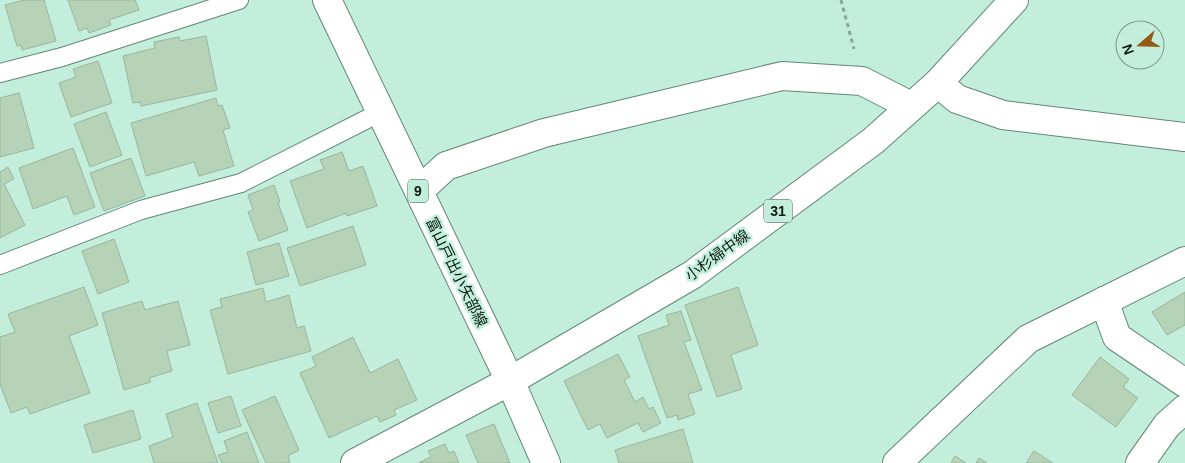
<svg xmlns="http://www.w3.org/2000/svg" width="1185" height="463" font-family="Arial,'Noto Sans JP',sans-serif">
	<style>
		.building { fill: #b6d3b8; stroke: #99b69b }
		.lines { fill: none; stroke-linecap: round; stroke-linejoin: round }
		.service-casing { stroke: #608777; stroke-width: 20 }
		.minor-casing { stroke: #608777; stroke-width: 30 }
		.tertiary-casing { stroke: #608777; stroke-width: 30 }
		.primary-casing { stroke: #608777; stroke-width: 30 }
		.path { stroke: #85a698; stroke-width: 3; stroke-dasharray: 4 4; stroke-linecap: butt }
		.service { stroke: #fff; stroke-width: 18 }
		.minor { stroke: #fff; stroke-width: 28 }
		.tertiary { stroke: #fff; stroke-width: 28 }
		.primary { stroke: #fff; stroke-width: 28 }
		.labels { text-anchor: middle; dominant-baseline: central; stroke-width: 5; stroke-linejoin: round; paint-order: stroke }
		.shield { fill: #c4eedc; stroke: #425a50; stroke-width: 1 }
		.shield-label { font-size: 14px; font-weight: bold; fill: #0a1a14 }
		.street-label { font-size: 15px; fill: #0a1a14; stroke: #c4eedc }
	</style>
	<rect width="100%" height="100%" fill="#c4eedc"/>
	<!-- building -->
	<g class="building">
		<path d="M24 0H44L56 41 22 50 21 45 17 46 5 5Z"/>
		<path d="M68 0H135L139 10 109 20 111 25 89 33 87 28 79 31Z"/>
		<path d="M206 36 217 90 141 106 140 102 133 103 123 56 155 48 154 42 179 37 180 41Z"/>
		<path d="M98 61 112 103 71 117 59 83 76 77 73 69Z"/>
		<path d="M19 93 34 148 0 157V98Z"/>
		<path d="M216 98 218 106 222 105 230 128 223 130 234 166 199 176 194 162 146 176 131 123Z"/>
		<path d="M106 112 122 155 90 167 74 124Z"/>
		<path d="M73 148 95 207 74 215 67 196 33 209 19 168Z"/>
		<path d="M342 152 349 171 363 166 377 206 347 216 346 213 307 228 290 181 324 169 320 160Z"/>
		<path d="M131 158 145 196 104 211 90 173Z"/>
		<path d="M8 167 14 179 4 184 25 225 0 238V172Z"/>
		<path d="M274 185 280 202 278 203 288 230 259 241 248 212 253 210 248 195Z"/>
		<path d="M353 226 366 265 300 286 287 248Z"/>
		<path d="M114 239 129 282 98 294 82 251Z"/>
		<path d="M279 243 289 276 256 285 247 252Z"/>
		<path d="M84 287 98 325 69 336 90 393 30 414 27 407 11 413 0 384V337L15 332 8 314Z"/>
		<path d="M738 287 758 345 731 355 742 389 717 397 685 305Z"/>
		<path d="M263 288 266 302 289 295 297 328 304 326 311 351 228 374 210 310 222 307 220 299Z"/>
		<path d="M1185 292V325L1167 335 1152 312Z"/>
		<path d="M142 301 145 310 178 301 190 345 167 351 172 371 149 378 151 382 124 390 102 313Z"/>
		<path d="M681 311 691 340 684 342 702 390 688 394 695 414 678 420 677 415 667 418 638 336 669 325 666 315Z"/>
		<path d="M353 337 370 373 398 359 417 400 394 410 396 415 380 422 377 416 329 438 300 373 316 366 312 357Z"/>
		<path d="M618 354 630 377 624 380 635 402 643 397 649 409 653 407 661 423 643 432 638 423 607 438 600 424 588 430 564 381Z"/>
		<path d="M1100 357 1129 379 1123 387 1138 398 1116 427 1072 395Z"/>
		<path d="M231 396 241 426 218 433 208 403Z"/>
		<path d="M275 396 299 450 288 456 290 462 288 463H266L242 410Z"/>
		<path d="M197 403 218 463H154L149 446 173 437 166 414Z"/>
		<path d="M133 410 141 439 93 453 84 425Z"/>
		<path d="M494 424 510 463H478L466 435Z"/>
		<path d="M683 429 693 463H619L615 450Z"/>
		<path d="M247 432 259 463H222L218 455 228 452 224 441Z"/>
		<path d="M445 444 449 453 454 451 459 463H418L431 457 428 451Z"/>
		<path d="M1034 451 1053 463H1026Z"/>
		<path d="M955 456 966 463H951Z"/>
		<path d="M979 458 987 463H976Z"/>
	</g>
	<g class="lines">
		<!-- service casing -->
		<g class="service-casing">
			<g id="service">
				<path d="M0 73 62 57 239 0"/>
				<path d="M0 265 141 210 241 183 381 112"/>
			</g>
		</g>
		<!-- minor casing -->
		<g class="minor-casing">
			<g id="minor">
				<path d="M938 83 957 99 1003 115 1185 137"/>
				<path d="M419 191 446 166 544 133 782 76 862 81 911 106"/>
				<path d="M1104 301 1117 337 1185 383"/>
				<path d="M897 463 1028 339 1185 261"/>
				<path d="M1140 463 1167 425 1185 409"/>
			</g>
		</g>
		<!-- tertiary casing -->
		<g class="tertiary-casing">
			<path id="tertiary" d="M355 463 510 381"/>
		</g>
		<!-- primary casing -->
		<g class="primary-casing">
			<g id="primary">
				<path d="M327 0 510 381 546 463"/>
				<path d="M510 381 692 275 873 141 938 83 1014 0"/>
			</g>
		</g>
		<!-- path -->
		<path class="path" d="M841 0 854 49"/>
		<!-- service -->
		<use href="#service" class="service"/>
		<!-- minor -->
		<use href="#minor" class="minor"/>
		<!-- tertiary -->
		<use href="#tertiary" class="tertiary"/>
		<!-- primary -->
		<use href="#primary" class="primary"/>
	</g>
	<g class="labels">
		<!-- shield labels -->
		<g class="shield">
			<rect x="408" y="179.5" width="20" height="23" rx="4"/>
			<rect x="764" y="199.5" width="28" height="23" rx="4"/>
		</g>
		<g class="shield-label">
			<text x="418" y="191">9</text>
			<text x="778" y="211">31</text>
		</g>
		<!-- street labels -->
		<g class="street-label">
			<text transform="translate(717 255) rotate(-36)">小杉婦中線</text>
			<text transform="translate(457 272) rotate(64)">富山戸出小矢部線</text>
		</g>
	</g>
	<!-- north arrow -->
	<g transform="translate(1140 45) rotate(250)"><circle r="24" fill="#c4eedc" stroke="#7a998c"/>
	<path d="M0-4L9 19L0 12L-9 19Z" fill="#935b15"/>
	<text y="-8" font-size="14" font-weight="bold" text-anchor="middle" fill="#0a1a14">N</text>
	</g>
</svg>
